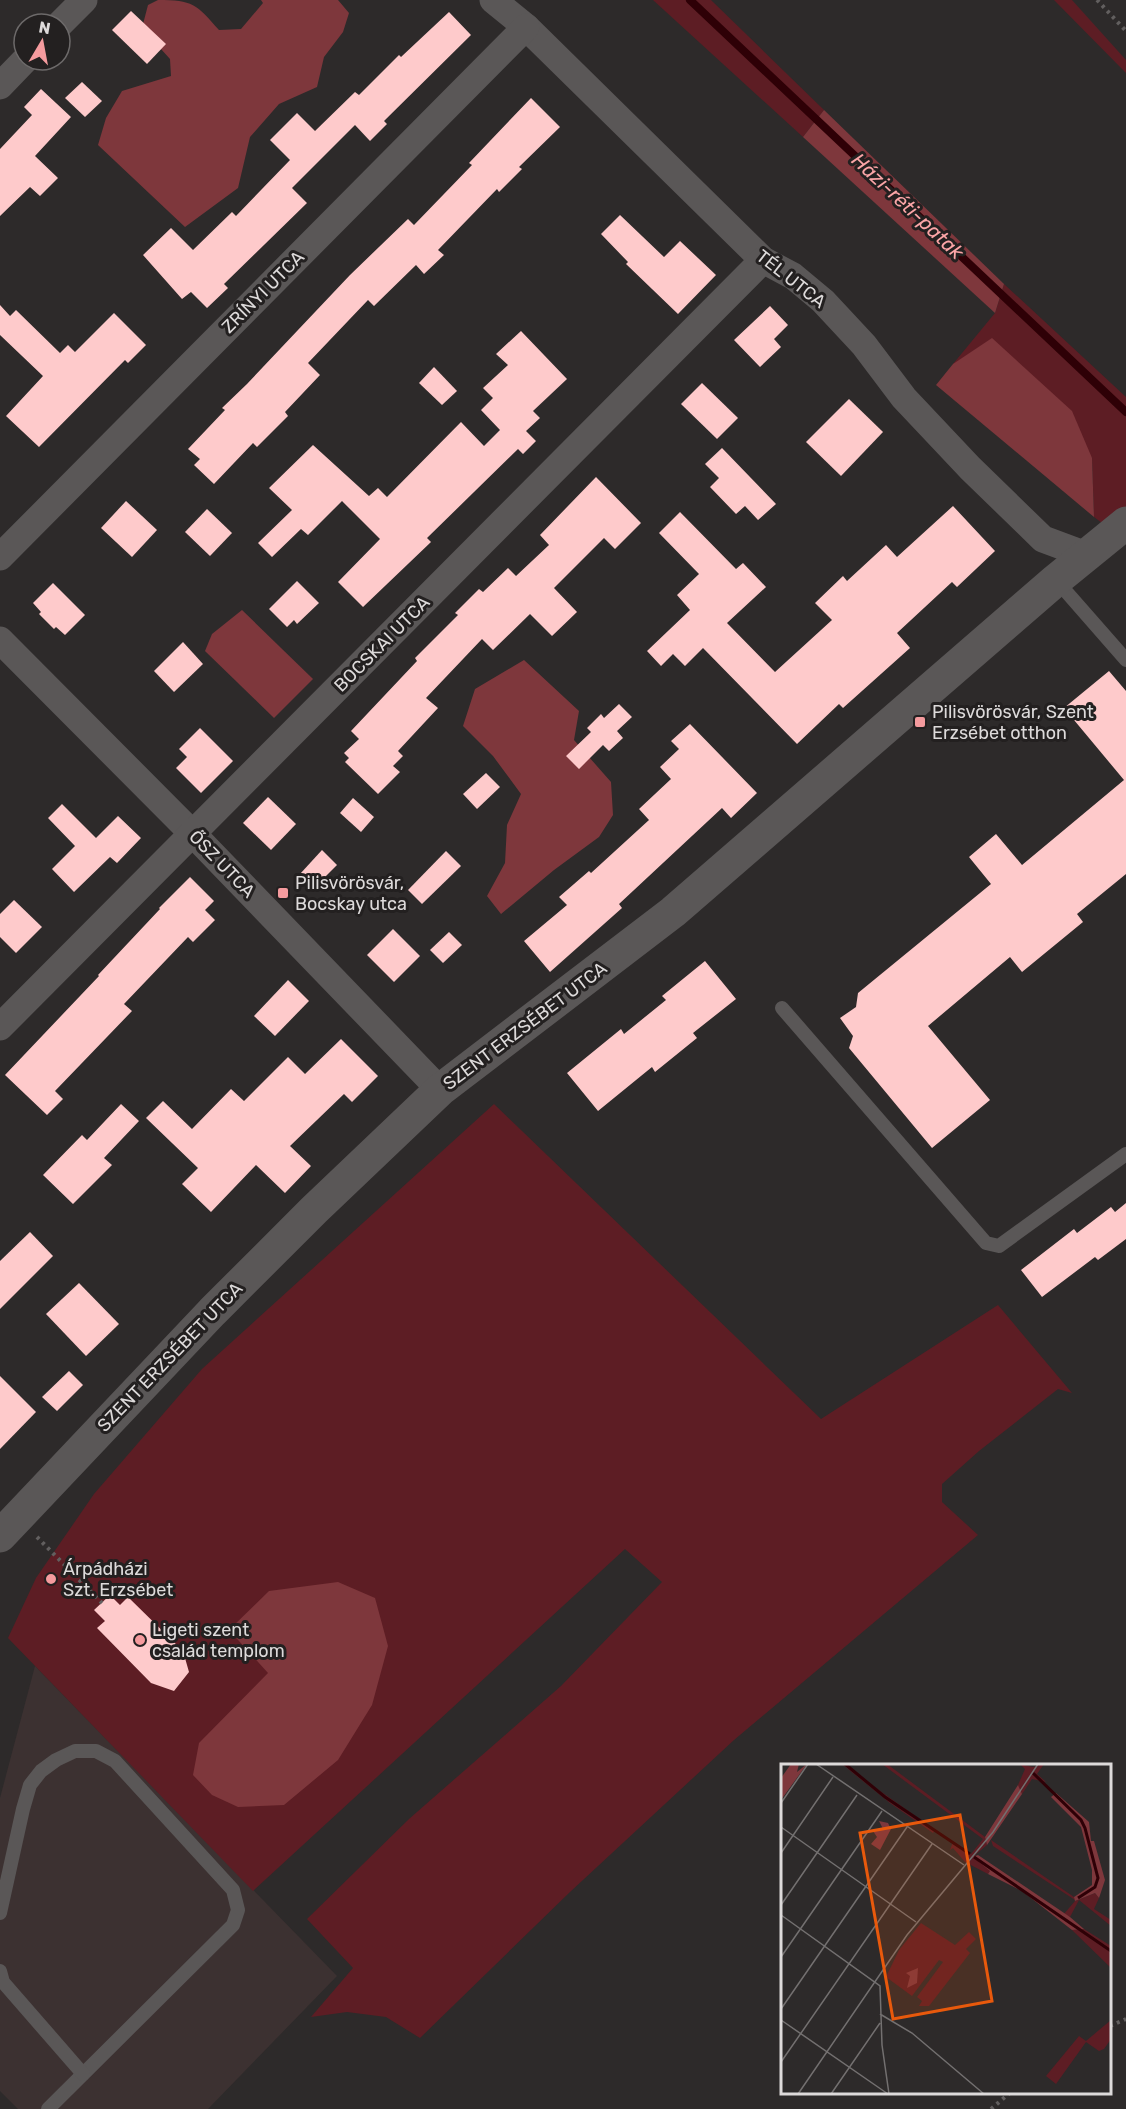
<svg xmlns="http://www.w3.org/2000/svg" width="1126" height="2109" font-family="Rubik,sans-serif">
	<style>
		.built { fill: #3c3131 }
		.green { fill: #5d1d24 }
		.forest { fill: #7e373c }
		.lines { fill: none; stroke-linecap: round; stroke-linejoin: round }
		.stream { stroke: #2e0006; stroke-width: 8 }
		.building { fill: #fecacb }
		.path { stroke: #625f5f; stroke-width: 4; stroke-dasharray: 3 4.5; stroke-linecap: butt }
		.lane { stroke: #5a5757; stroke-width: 14 }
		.street { stroke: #5a5757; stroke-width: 27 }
		.secondary { stroke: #5a5757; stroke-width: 33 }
		.poi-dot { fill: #f59b9e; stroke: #232020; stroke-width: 2 }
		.labels { text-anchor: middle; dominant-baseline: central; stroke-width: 6; stroke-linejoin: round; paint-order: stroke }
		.street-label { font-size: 18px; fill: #dddada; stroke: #232020 }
		.poi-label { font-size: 18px; fill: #dddada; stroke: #232020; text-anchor: start }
		.water-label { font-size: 20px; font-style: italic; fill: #fba5a7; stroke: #232020 }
		.inset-river { fill: none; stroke: #2e0006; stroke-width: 3 }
		.inset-road { fill: none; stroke: #737070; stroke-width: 1.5 }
		.view { fill: #e8590c; fill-opacity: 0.15; stroke: #e8590c; stroke-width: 3 }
		.inset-edge { fill: none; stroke: #dddada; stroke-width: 3 }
	</style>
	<rect width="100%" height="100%" fill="#2d2a2a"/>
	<!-- built -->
	<path class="built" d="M35 1666 337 1976 208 2109H18L0 2091V1798Z"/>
	<!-- green -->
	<g class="green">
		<path d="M653 0H711L824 110 803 137Z"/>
		<path d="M1054 0H1072L1126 60V73Z"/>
		<path d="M1004 284 1126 397V541L1094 517 1092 458 953 364 995 313Z"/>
		<path d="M494 1104 821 1419 998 1305 1072 1393 1058 1389 979 1451 942 1484V1502L978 1535 734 1740 570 1892 420 2038 386 2017 347 2012 311 2017 353 1968 307 1919 409 1819 561 1686 662 1582 625 1549 253 1891 8 1638 36 1578 94 1494 202 1369Z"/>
	</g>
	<!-- forest -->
	<g class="forest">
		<path d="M158 0C193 0 196 4 219 30L241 29 263 3 261 0H338L349 13 343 32 324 57 317 87 279 104 250 137 238 188 185 227 98 145 106 118 122 91 171 76 170 59 142 28 148 5Z"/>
		<path d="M824 110 1004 284 995 313 803 137Z"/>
		<path d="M992 338 1072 411 1092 458 1094 517 936 385 953 364Z"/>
		<path d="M242 610 313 679 274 718 205 651 212 634Z"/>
		<path d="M524 660 579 711 574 740 611 782 613 815 599 837 554 870 501 914 487 896 505 863 507 825 521 794 493 756 463 726 475 689Z"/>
		<path d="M338 1582 375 1598 388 1646 372 1705 338 1760 284 1805 238 1807 212 1795 193 1775 199 1743 268 1673 229 1630 269 1591Z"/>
	</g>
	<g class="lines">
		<!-- stream -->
		<path class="stream" d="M690 0 1126 412"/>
	</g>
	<!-- building -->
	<g class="building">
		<path d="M131 11 166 44 147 64 112 30Z"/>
		<path d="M449 12 471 35 384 121 387 124 370 141 355 125 292 188 307 203 224 284 228 288 207 308 191 292 182 299 143 255 171 228 193 250 232 212 236 216 290 160 270 140 297 113 315 131 355 92 359 95 399 55 401 57Z"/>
		<path d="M82 82 102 101 85 117 65 98Z"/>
		<path d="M41 89 71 117 35 156 58 178 40 196 30 187 0 216V149L32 115 24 107Z"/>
		<path d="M531 98 560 127 519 167 522 169 499 192 497 189 438 250 444 255 424 274 416 265 374 306 368 300 308 363 320 375 285 412 288 416 257 447 253 443 214 484 194 465 200 459 188 449 225 410 222 408 247 384 350 275 408 219 414 225 472 165 469 163Z"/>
		<path d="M620 215 664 257 680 241 716 275 678 314 626 264 628 262 601 234Z"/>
		<path d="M0 305 10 316 16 310 60 353 68 345 75 352 114 313 146 345 128 363 125 360 39 447 6 416 43 376 0 335Z"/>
		<path d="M770 306 788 325 774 339 781 347 760 367 734 340Z"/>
		<path d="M521 331 567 379 533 411 540 418 526 431 536 441 523 454 518 449 427 538 431 542 363 607 338 582 380 539 342 501 308 535 301 529 272 557 258 543 292 510 269 488 313 445 369 496 378 488 387 497 461 422 484 446 500 430 481 410 493 398 483 388 508 365 496 354Z"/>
		<path d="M434 367 457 391 442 405 419 383Z"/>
		<path d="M702 383 738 418 717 439 681 404Z"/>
		<path d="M849 399 883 432 841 476 806 442Z"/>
		<path d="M722 448 776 504 758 520 745 506 736 514 710 487 719 478 705 464Z"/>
		<path d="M596 477 641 523 615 549 604 538 554 588 577 612 552 636 530 614 493 650 482 639 426 698 438 708 398 751 403 756 393 766 400 772 378 794 345 762 349 758 344 753 359 739 351 731 417 661 415 658 458 615 455 613 479 589 483 592 508 568 516 576 549 545 540 535Z"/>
		<path d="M126 501 157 530 132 557 101 528Z"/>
		<path d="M953 506 995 551 957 587 952 582 897 633 910 648 843 708 839 704 797 744 703 648 685 666 673 654 661 666 647 651 690 610 677 595 699 574 659 533 680 512 736 569 743 563 766 587 727 623 775 672 832 620 815 603 843 576 847 581 886 545 897 557Z"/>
		<path d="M207 509 232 533 210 556 185 532Z"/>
		<path d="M297 581 319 603 297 624 294 620 287 627 269 609Z"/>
		<path d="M53 583 85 615 65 635 56 627 54 629 39 614 41 612 33 603Z"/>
		<path d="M183 642 203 664 174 692 154 671Z"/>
		<path d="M1109 671 1126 691V874L1077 914 1083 922 1022 972 1010 957 928 1026 990 1100 932 1148 849 1048 853 1036 840 1018 856 1007 858 993 991 884 969 857 996 834 1022 865 1124 780 1064 708Z"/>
		<path d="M619 704 632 717 617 731 623 738 609 751 603 745 579 769 566 756 591 732 587 728 601 714 604 718Z"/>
		<path d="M690 724 757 793 731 818 722 808 619 904 622 908 550 972 524 941 567 905 559 897 589 871 591 873 649 820 639 809 671 779 660 767 679 749 671 741Z"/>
		<path d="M200 728 233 761 201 793 176 768 187 757 179 749Z"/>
		<path d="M486 773 500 787 477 809 463 794Z"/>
		<path d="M268 797 296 824 271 850 243 823Z"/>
		<path d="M353 798 374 817 361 832 340 813Z"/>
		<path d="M62 804 96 838 118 816 141 838 117 863 110 857 74 892 52 869 75 846 48 818Z"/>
		<path d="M322 850 337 865 314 888 300 874Z"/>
		<path d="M446 851 461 866 422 904 408 890Z"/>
		<path d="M190 877 214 901 205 910 215 920 193 942 188 937 124 1004 132 1011 55 1091 63 1099 47 1115 5 1075 99 976 98 975 160 909 159 908Z"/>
		<path d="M14 900 42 927 16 953 0 937V914Z"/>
		<path d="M393 929 420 956 394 982 367 955Z"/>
		<path d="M449 932 462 945 443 963 430 950Z"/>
		<path d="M705 961 736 999 693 1033 697 1038 655 1072 652 1067 598 1111 567 1073 621 1029 624 1034 666 1000 662 996Z"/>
		<path d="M288 980 309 1001 275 1036 254 1016Z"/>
		<path d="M341 1039 378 1076 352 1102 344 1094 290 1146 311 1166 285 1193 256 1165 211 1212 182 1184 198 1168 146 1118 163 1101 192 1129 231 1089 244 1101 288 1057 305 1074Z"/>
		<path d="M121 1104 139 1121 104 1158 112 1165 73 1204 43 1175 82 1135 87 1140Z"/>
		<path d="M1126 1203V1239L1098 1260 1095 1257 1042 1297 1021 1270 1074 1229 1077 1233 1111 1207 1115 1212Z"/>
		<path d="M30 1232 53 1256 0 1309V1261Z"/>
		<path d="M79 1283 119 1324 86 1356 46 1314Z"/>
		<path d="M69 1371 83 1385 57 1411 42 1397Z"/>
		<path d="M0 1376 36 1412 0 1449Z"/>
		<path d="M110 1595 120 1605 128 1597 183 1651 189 1672 174 1691 151 1683 97 1628 105 1621 94 1610Z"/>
	</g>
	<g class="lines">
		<!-- path -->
		<g class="path">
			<path d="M1097 0 1126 31"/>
			<path d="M37 1537 102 1603"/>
			<path d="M1110 2026 1126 2019"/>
			<path d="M991 2109 1011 2092"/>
		</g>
		<!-- lane -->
		<g class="lane">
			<path d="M1056 580 1126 660"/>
			<path d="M782 1008 986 1243 999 1246 1126 1154"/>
			<path d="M0 1913 23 1809 30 1785 41 1771 56 1760 75 1751H96L115 1761 233 1890 238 1910 233 1925 48 2109"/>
			<path d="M0 1971 3 1982 83 2074"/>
		</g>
		<!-- street -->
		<g class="street">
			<path d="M493 0 526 27 763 260 793 276 823 301 864 345 904 398 970 468 1043 539 1086 555"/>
			<path d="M60 24 84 0"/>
			<path d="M0 86 25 60"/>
			<path d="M0 557 526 27"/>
			<path d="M0 640 193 834 440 1090"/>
			<path d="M0 1027 763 260"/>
		</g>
		<!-- secondary -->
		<path class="secondary" d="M0 1536 212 1312 314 1210 440 1090 673 912 1056 580 1126 523"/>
	</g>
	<!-- markers -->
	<g class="poi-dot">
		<rect x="914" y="716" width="12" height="12" rx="3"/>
		<rect x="277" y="887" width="12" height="12" rx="3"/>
		<circle cx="51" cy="1579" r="6"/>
		<circle cx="140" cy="1640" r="6"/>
	</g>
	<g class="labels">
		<!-- street labels -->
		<g class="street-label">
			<text transform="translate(791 279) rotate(38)">TÉL UTCA</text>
			<text transform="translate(263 292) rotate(-45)">ZRÍNYI UTCA</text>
			<text transform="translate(382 644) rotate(-45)">BOCSKAI UTCA</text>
			<text transform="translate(222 864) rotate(46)">ŐSZ UTCA</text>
			<text transform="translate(525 1026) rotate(-37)">SZENT ERZSÉBET UTCA</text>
			<text transform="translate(170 1357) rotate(-46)">SZENT ERZSÉBET UTCA</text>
		</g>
		<!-- poi labels -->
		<g class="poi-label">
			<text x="932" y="712">Pilisvörösvár, Szent<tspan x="932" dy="21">Erzsébet otthon</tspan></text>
			<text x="295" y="883">Pilisvörösvár,<tspan x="295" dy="21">Bocskay utca</tspan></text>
			<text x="63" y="1569">Árpádházi<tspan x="63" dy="21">Szt. Erzsébet</tspan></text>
			<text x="152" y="1630">Ligeti szent<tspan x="152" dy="21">család templom</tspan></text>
		</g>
		<!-- water labels -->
		<g class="water-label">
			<text transform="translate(908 206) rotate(43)">Házi-réti-patak</text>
		</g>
	</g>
	<!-- overview -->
	<g transform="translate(781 1764)">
		<rect width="330" height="330" fill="#2d2a2a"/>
		<path d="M61 0 154 66 152 69 109 39ZM101 0H106L204 73 206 81 194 91 209 107 207 110 184 98 172 84 169 86 172 78 190 90 202 75ZM239 0 252 3 263 0 256 10 265 18 251 15 241 30 237 21 244 5ZM210 76 293 133 294 136 212 82ZM314 129 318 134 313 145 330 156V162L298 136 289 153 283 150 294 137ZM140 159 174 181 188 168 195 175 185 185 189 189 148 242H138L141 237 136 233 162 198 158 196 131 232 105 213 118 186ZM303 165 330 182V204L291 166ZM330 256V275L323 285 318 287 305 278 275 320 265 312 298 272 305 277Z" fill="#5d1d24"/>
		<path d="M10 0H18L16 8 26 0 0 36V14ZM237 21 241 30 206 81 204 73ZM275 29 308 58 310 77H313L324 116 318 134 314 129 294 137 293 133 311 121V106L300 63 270 33ZM98 57 107 59 110 65 99 86 90 80 96 73 92 67 102 65ZM197 91 289 153 303 165 291 166 241 127 207 110 209 107 192 93ZM137 204 136 219 126 224 129 212 125 209Z" fill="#7e373c"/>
		<path class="inset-river" d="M64 0 104 33 189 90M252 9 300 56 304 64 317 114 314 123 297 134M193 93 330 187"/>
		<path class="inset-road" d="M35 0 183 101M0 39 27 0M0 63 135 158M0 89 52 13M0 141 76 31M0 151 99 222 101 281 108 330M0 193 101 47M0 245 126 63M99 250 131 269 203 330M0 256 107 330M0 298 151 80M17 330 126 171 212 68 257 0M50 330 99 259"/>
		<path class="view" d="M179 51 211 237 112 255 79 69Z"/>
		<rect width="330" height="330" class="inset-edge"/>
	</g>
	<!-- north arrow -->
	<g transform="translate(42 42) rotate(10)"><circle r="28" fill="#232020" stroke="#6d6a6a" stroke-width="1.5"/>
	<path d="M0-4.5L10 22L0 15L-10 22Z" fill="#f59b9e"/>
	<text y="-9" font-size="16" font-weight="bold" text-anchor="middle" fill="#dddada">N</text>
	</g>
</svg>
